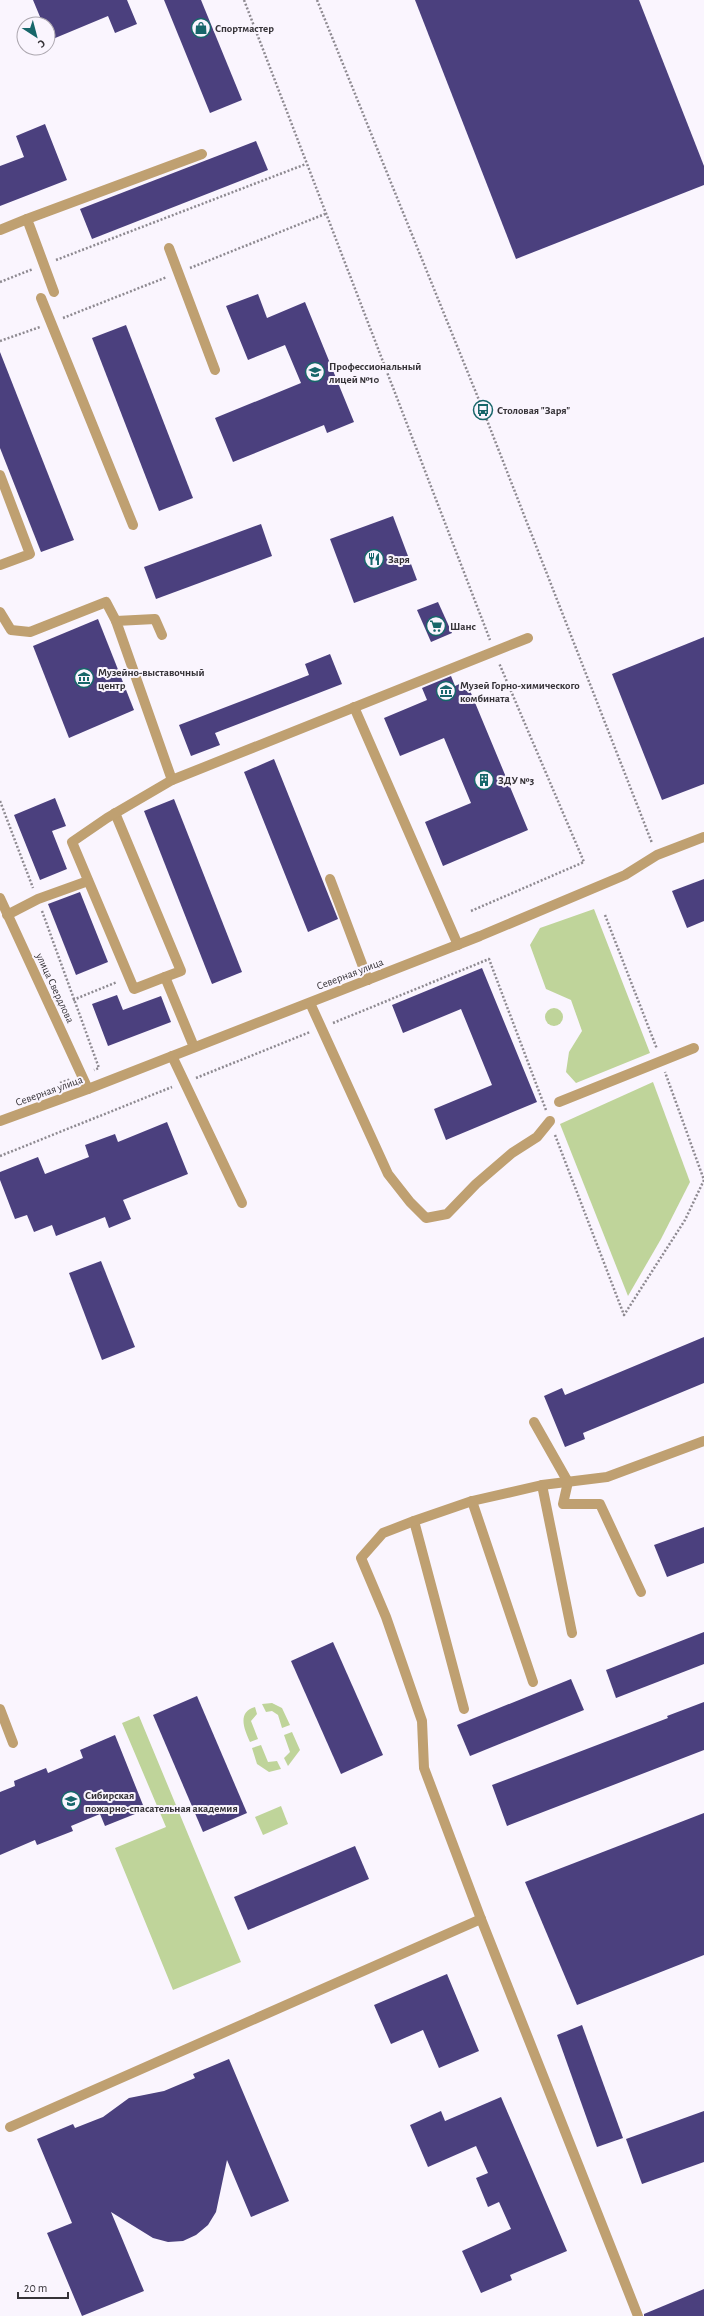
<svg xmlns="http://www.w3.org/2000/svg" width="704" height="2316" font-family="'Alegreya Sans',sans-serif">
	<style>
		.green { fill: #bfd49a }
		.building { fill: #4b407e }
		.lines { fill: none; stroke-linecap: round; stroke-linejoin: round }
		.path { stroke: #8e8a91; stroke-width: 2.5; stroke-dasharray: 2 2; stroke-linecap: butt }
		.minor { stroke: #bfa071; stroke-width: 10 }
		.labels { text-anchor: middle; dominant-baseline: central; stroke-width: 4; stroke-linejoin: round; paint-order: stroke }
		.poi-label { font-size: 11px; font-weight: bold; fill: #363338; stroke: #faf5fe; text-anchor: start }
		.street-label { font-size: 11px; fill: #363338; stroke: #faf5fe }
	</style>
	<rect width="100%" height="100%" fill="#faf5fe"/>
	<!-- green -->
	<g class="green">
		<path d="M594 909 650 1053 576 1083 566 1072 569 1052 582 1031 571 1000 546 989 530 945 540 928Z"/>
		<circle cx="554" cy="1017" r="9"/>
		<path d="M653 1082 690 1182 661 1239 628 1296 560 1124Z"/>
		<path d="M272 1703 282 1708 290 1725 282 1728 278 1715 272 1711 266 1712 262 1704Z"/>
		<path d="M255 1707 257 1714 251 1721 258 1739 250 1742C244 1729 237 1712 255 1707Z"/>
		<path d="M139 1716 241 1962 173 1990 115 1848 166 1827 122 1723Z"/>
		<path d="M292 1732 300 1750 288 1766 284 1758 290 1752 284 1735Z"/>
		<path d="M261 1745 268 1762 277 1761 281 1769 269 1772 257 1764 252 1748Z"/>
		<path d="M281 1806 288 1824 263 1835 255 1817Z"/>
	</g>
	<!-- building -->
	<g class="building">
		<path d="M33 0H127L137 24 115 33 108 16 48 41V24H43Z"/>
		<path d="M164 0H201L242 100 210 113Z"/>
		<path d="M415 0H639L704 166V185L516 259Z"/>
		<path d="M45 124 67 180 0 206V166L24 157 16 136Z"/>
		<path d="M256 141 268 170 92 239 80 209Z"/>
		<path d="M258 294 267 318 305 302 354 422 327 433 324 425 233 462 215 418 301 383 285 345 248 360 226 306Z"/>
		<path d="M126 325 193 498 159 511 92 338Z"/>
		<path d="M0 352 74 540 41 552 0 448Z"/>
		<path d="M393 516 417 580 354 603 330 539Z"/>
		<path d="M261 524 272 556 156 599 144 567Z"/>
		<path d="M438 602 452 633 431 642 417 610Z"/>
		<path d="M98 619 134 710 69 738 33 646Z"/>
		<path d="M704 637V784L662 800 612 674Z"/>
		<path d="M330 654 342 684 215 733 220 745 191 756 179 725 309 675 305 664Z"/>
		<path d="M451 676 455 686 466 681 528 830 443 866 425 822 471 803 444 738 400 756 384 718 427 700 422 688Z"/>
		<path d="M274 759 338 919 308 932 244 772Z"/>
		<path d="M55 798 66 826 52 831 67 869 40 880 14 815Z"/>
		<path d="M174 799 242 972 212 984 144 811Z"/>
		<path d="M704 879V921L687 928 672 891Z"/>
		<path d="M80 892 108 962 76 975 48 904Z"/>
		<path d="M482 968 537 1102 446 1140 434 1109 492 1085 461 1009 403 1033 392 1005Z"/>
		<path d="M117 995 123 1010 161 996 171 1022 108 1046 92 1004Z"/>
		<path d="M167 1122 188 1174 123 1200 131 1219 109 1228 105 1217 56 1236 52 1225 34 1232 27 1215 15 1219 0 1180V1172L38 1157 45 1174 89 1157 85 1145 115 1134 118 1142Z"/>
		<path d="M101 1261 135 1347 102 1360 69 1273Z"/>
		<path d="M704 1337V1383L583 1433 585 1439 565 1447 544 1396 562 1388 565 1395Z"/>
		<path d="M704 1527V1563L667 1577 654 1545Z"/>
		<path d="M704 1632V1664L616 1698 606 1670Z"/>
		<path d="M333 1642 383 1755 341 1774 291 1661Z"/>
		<path d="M571 1679 584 1710 470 1756 457 1725Z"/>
		<path d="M197 1696 247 1813 203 1832 153 1715Z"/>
		<path d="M704 1702V1750L507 1826 492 1785 668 1718 667 1716Z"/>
		<path d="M115 1735 145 1810 105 1826 100 1814 71 1826 73 1831 37 1845 35 1840 0 1855V1792L15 1786 14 1781 46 1768 48 1773 83 1758 80 1750Z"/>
		<path d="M704 1813V1955L577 2005 525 1882Z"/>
		<path d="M355 1846 369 1879 248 1930 234 1897Z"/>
		<path d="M447 1974 479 2051 439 2068 423 2030 391 2044 374 2005Z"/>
		<path d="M582 2025 623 2138 597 2147 557 2035Z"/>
		<path d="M229 2059 289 2201 251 2217 227 2160 216 2212 208 2225 196 2235 183 2241 168 2242 153 2238 111 2212 144 2291 82 2316 47 2233 72 2223 37 2139 73 2124 75 2128 103 2117 129 2098 164 2091 195 2078 193 2074Z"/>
		<path d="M501 2097 567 2251 510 2275 512 2280 481 2293 462 2251 511 2229 499 2202 488 2207 476 2178 488 2173 476 2146 428 2167 410 2125 441 2111 445 2121Z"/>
		<path d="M704 2111V2162L642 2184 626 2139Z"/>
		<path d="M704 2289V2316H644V2314Z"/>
	</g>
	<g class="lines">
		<!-- path -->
		<g class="path">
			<path d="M244 0 490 640"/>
			<path d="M317 0 483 410 652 843"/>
			<path d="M56 260 306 164"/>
			<path d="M190 268 325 214"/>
			<path d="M0 282 33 269"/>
			<path d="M63 318 167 277"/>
			<path d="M0 341 40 327"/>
			<path d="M0 801 33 888"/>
			<path d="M42 911 99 1068 94 1070"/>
			<path d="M471 911 584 862 499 663"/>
			<path d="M605 915 657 1049"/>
			<path d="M73 1000 117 982"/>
			<path d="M333 1023 489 959 546 1110"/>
			<path d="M196 1078 310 1032"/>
			<path d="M60 1083 71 1079"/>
			<path d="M555 1135 624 1315 685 1220 704 1180 665 1072"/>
			<path d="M0 1156 172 1087"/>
		</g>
		<!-- minor -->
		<g class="minor">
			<path d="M0 230 27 219"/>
			<path d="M169 248 215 370"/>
			<path d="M54 292 27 219 202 154"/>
			<path d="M41 298 133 525"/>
			<path d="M0 475 30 554 0 565"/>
			<path d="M0 612 11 630 30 632 106 602 116 621"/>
			<path d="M162 635 155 619 116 621 172 780"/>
			<path d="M354 707 458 945"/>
			<path d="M115 813 181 971 165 977"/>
			<path d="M330 879 368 980"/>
			<path d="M0 898 88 1089"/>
			<path d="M7 915 38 899 88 881"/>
			<path d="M310 1003 388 1174 410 1202 426 1218 447 1214 476 1184 512 1153 537 1137 550 1121"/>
			<path d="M194 1047 165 977 134 989 72 842 107 818 172 780 528 638"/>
			<path d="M172 1056 242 1203"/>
			<path d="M559 1102 694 1048"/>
			<path d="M0 1121 88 1089 480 936 625 875 657 855 704 837"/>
			<path d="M534 1422 568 1482 563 1504H600L641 1592"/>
			<path d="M542 1485 572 1633"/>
			<path d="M472 1501 533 1682"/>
			<path d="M414 1521 464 1709"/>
			<path d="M0 1709 13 1743"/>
			<path d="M10 2127 481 1919"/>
			<path d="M638 2316 481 1919 424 1768 422 1721 386 1617 361 1558 383 1533 414 1521 472 1501 542 1485 607 1477 704 1441"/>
		</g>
	</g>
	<!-- icons -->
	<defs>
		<g id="shop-ring" transform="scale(1)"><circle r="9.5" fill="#faf5fe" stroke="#17666a" stroke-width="1.5"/><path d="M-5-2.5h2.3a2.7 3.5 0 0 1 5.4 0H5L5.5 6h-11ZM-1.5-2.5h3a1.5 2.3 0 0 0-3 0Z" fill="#17666a"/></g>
		<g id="university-ring" transform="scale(1)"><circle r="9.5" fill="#faf5fe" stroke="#17666a" stroke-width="1.5"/><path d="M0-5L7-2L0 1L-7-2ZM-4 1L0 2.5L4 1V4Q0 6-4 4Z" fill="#17666a"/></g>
		<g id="bus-ring" transform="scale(1)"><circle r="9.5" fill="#faf5fe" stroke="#17666a" stroke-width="1.5"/><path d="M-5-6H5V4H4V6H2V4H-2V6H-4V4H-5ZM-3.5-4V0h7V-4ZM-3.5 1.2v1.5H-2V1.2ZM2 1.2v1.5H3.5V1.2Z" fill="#17666a"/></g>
		<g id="restaurant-ring" transform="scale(1)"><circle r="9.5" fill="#faf5fe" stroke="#17666a" stroke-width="1.5"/><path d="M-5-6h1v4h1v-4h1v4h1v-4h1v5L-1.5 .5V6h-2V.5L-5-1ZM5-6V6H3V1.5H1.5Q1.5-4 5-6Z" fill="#17666a"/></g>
		<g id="supermarket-ring" transform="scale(1)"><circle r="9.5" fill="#faf5fe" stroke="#17666a" stroke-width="1.5"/><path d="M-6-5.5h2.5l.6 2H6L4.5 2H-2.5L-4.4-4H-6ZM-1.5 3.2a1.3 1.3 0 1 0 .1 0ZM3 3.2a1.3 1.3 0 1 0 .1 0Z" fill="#17666a"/></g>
		<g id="museum-ring" transform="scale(1)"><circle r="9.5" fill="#faf5fe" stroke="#17666a" stroke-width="1.5"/><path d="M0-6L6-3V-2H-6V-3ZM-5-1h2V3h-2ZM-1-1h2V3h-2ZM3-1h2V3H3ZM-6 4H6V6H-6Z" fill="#17666a"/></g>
		<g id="building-ring" transform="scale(1)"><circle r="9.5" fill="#faf5fe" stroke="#17666a" stroke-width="1.5"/><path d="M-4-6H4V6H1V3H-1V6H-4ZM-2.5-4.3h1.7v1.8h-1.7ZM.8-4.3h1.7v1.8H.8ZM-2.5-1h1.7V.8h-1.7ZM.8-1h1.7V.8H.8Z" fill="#17666a"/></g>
	</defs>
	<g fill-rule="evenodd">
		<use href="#shop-ring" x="201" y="28"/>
		<use href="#university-ring" x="315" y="372"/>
		<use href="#bus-ring" x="483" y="410"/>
		<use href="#restaurant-ring" x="374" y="559"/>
		<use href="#supermarket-ring" x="436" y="626"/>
		<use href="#museum-ring" x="84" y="678"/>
		<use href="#museum-ring" x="446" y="691"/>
		<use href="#building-ring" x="484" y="780"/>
		<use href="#university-ring" x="71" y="1801"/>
	</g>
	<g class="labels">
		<!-- poi labels -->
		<g class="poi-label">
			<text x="215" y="28">Спортмастер</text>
			<text x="329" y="366">Профессиональный<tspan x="329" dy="13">лицей №10</tspan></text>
			<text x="497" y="410">Столовая "Заря"</text>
			<text x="388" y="559">Заря</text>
			<text x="450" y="626">Шанс</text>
			<text x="98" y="672">Музейно-выставочный<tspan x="98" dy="13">центр</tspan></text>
			<text x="460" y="685">Музей Горно-химического<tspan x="460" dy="13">комбината</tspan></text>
			<text x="498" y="780">ЗДУ №3</text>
			<text x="85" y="1795">Сибирская<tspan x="85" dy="13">пожарно-спасательная академия</tspan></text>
		</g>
		<!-- street labels -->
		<g class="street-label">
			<text transform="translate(350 974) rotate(-21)">Северная улица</text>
			<text transform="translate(55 988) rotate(65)">улица Свердлова</text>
			<text transform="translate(49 1091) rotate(-20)">Северная улица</text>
		</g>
	</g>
	<!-- north arrow -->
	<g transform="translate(36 36) rotate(144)"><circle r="19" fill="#faf5fe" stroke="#aca7af"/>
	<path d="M0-3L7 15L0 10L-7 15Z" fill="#17666a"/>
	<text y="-6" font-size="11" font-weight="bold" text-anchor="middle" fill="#363338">С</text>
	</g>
	<!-- scale -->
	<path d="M18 2292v6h50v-6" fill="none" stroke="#363338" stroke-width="2"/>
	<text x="24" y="2292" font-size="12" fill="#363338" stroke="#faf5fe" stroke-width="3" paint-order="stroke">20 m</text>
</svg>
